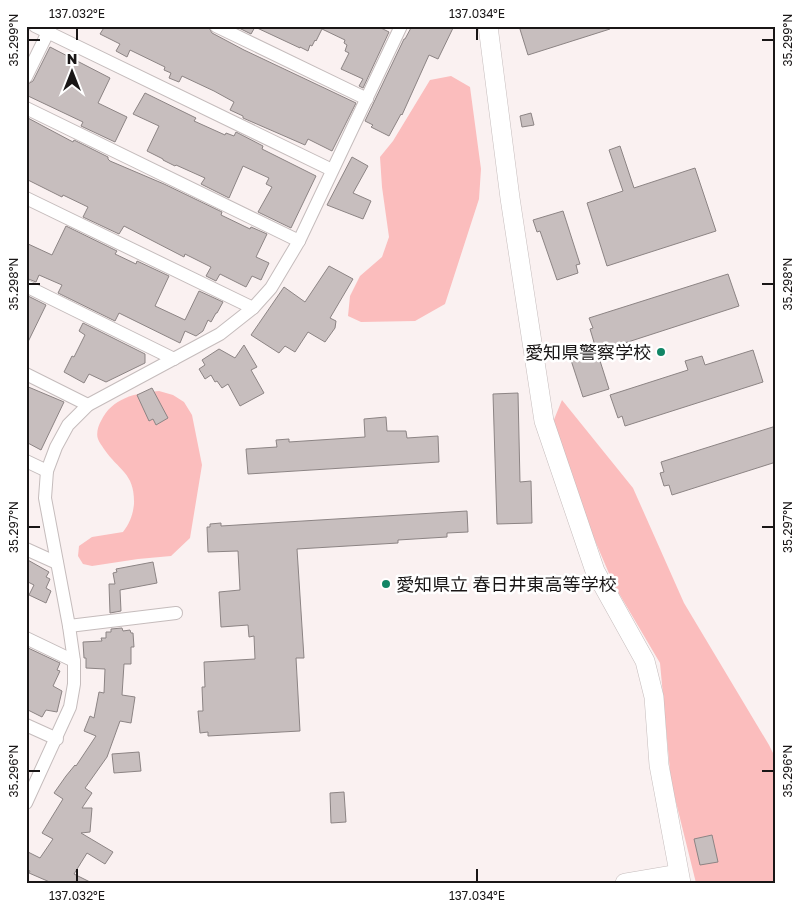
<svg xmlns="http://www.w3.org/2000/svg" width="802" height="909" font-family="'Golos Text','Noto Sans JP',sans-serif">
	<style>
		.green { fill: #fbbdbd }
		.building { fill: #c7bebe; stroke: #8c8484 }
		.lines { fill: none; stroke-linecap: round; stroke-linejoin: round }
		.street-casing { stroke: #c5bcbc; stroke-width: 14 }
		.secondary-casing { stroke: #c5bcbc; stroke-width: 20 }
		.street { stroke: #fff; stroke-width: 12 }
		.secondary { stroke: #fff; stroke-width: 19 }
		.ticks { fill: none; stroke: #191616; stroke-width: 2 }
		.poi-dot { fill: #118666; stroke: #fff; stroke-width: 2 }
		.labels { text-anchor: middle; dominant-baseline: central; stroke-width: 5; stroke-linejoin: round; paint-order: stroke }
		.poi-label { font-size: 18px; fill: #191616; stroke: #fff; text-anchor: end }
		.neatline { fill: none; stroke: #191616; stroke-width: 2 }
		.ticks-label { font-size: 12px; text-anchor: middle; fill: #191616 }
	</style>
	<rect width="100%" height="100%" fill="#faf1f1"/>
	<!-- green -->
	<g class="green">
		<path d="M451 76 470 87 481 169 479 199 445 304 415 321 361 322 348 316 350 296 360 276 382 257 389 237 382 187 380 157 393 141 430 80Z"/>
		<path d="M159 391 173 395 184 402 192 415 202 465 190 538 171 556 138 559 92 566 83 564 78 556 79 546 92 537 123 532C130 523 133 514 134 504 135 473 119 471 104 449 102 446 99 442 98 439 96 434 98 426 101 421 112 398 135 393 159 391Z"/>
		<path d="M562 400 633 488 684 603 769 745 776 759V883H696L671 782 660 663 614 585 590 529 553 422Z"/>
	</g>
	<!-- building -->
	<g class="building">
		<path d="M105 26H208L212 33 244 50 356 103 332 151 308 139 305 145 243 118V116L230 110 234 102 214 91 182 76 179 82 169 78 171 73 164 70 165 67 130 50 127 57 116 51 120 44 100 34Z"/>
		<path d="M235 26H377L389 32 363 88 359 86 363 79 341 69 349 53 345 51 347 45 344 43 345 40 322 29 316 41 315 40 312 46 310 45 308 51 300 47V48L255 27 251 34Z"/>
		<path d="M412 26H454L438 59 429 55 402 115 401 114 389 136 371 127 373 125 365 121 404 39H405Z"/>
		<path d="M519 26H609L610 29 528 55Z"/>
		<path d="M50 47 110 78 98 103 127 117 115 142 81 126 83 122 26 95V85L33 81Z"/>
		<path d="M145 93 196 118 194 121 225 135 226 133 234 136 236 132 263 146 262 149 316 176 291 228 258 212 272 187 266 184 269 178 243 166 229 198 201 184 205 178 176 165 175 166 163 160V159L147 151 159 126 133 114Z"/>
		<path d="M531 113 534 125 522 127 520 116Z"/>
		<path d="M26 117 73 142 74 140 108 157V159L110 161 164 184 222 212 221 215 250 229 251 227 267 234 256 257 269 263 261 280 252 276 246 287 220 274 216 281 206 276 211 267 185 254 184 257 124 226 119 234 83 217 88 207 63 195 62 197 26 179Z"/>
		<path d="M620 146 634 188 695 168 716 231 607 266 587 203 623 191 609 150Z"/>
		<path d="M352 157 368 166 353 193 371 201 363 219 327 205Z"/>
		<path d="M563 211 580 264 576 265 578 273 557 280 540 231 537 232 533 220Z"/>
		<path d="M66 226 117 251 115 254 136 264 137 261 169 276 155 306 185 320 199 291 223 302 217 313H216L211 322 208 320 203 331 196 336 185 331 180 343 119 313 115 321 58 293 62 285 39 275 36 282 26 278V243L52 255Z"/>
		<path d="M329 266 353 279 330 318 336 321 335 328 325 342 308 332 295 352 285 346 279 353 251 335 284 287 305 302Z"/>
		<path d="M728 274 739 306 597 352 590 329 593 328 589 318Z"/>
		<path d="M26 295 46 305 26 346Z"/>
		<path d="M83 323 145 354V363L106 382 89 374 84 383 64 372 72 356 74 357 85 335 79 331Z"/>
		<path d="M594 342 609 389 583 397 568 351Z"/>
		<path d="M244 345 257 367 251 370 264 393 240 406 228 384 222 388 217 381 215 382 211 375 205 379 199 369 205 365 202 360 219 349 235 358Z"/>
		<path d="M753 350 763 382 625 426 622 416 618 418 610 395 688 370 685 361 702 356 705 365Z"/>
		<path d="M26 386 64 402 41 450 26 442Z"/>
		<path d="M152 388 168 418 156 425 153 419 149 421 137 395Z"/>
		<path d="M518 393 520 482 531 481 532 523 497 524 493 394Z"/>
		<path d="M386 417 387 431H406L407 438 438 436 439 462 248 474 246 449 277 447 276 440 289 439V442L365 437 364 419Z"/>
		<path d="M776 426V462L672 495 669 485 664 486 660 473 664 472 661 462Z"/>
		<path d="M467 511 468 532 447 533V537L398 540V543L297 549 304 658H296L300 731 208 736V732L200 733 198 711H203L202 687H205L204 662 255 659 254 636 249 637 248 625 221 627 219 592 240 590 238 551 208 552 207 527H210V524L221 523V526Z"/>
		<path d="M26 559 49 572 46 577 50 579 46 588 51 591 46 603 29 595 34 585 26 581Z"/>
		<path d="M153 562 157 583 120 590 121 611 110 613 109 584H115L113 573 117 572 116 569Z"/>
		<path d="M122 628 123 631 130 630 131 633H133L134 647H131V664H124L122 695 135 697 131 723 120 721 107 757 85 788 92 793 82 808H92L90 832 81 833 113 852 105 864 87 853 74 874 92 883H52L29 873 30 871 26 869V851L40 858 53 839 42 833 63 799 54 793 66 776 75 765 76 766 96 736 84 731 90 716 94 718 99 692 104 693 105 669 86 668V658H84L83 642 102 641 101 638H106V632H111V629Z"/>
		<path d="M26 647 60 663 57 670 60 671 53 686 62 691 57 712 46 710 42 717 26 709Z"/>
		<path d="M139 752 141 771 114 773 112 754Z"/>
		<path d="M344 792 346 822 331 823 330 793Z"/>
		<path d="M712 835 718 862 700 865 694 839Z"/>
	</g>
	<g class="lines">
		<!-- street casing -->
		<g class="street-casing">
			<g id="street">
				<path d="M35 26 332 170"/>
				<path d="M216 26 367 99"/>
				<path d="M26 77 51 26"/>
				<path d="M26 108 299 241"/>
				<path d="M26 198 253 308"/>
				<path d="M26 286 174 359"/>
				<path d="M26 374 88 405"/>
				<path d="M26 461 47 471"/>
				<path d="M26 549 57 563"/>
				<path d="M69 626 176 613"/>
				<path d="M26 638 74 661"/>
				<path d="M26 725 57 739"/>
				<path d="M26 803 70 707 74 684V661L69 626 45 498 47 471 56 447 68 425 88 405 220 334 253 308 271 288 299 241 401 26"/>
			</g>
		</g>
		<!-- secondary casing -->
		<g class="secondary-casing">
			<g id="secondary">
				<path d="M488 26 510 198 544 421 595 571 645 661 654 697 659 765 681 883"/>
				<path d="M625 883 678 874"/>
			</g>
		</g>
		<!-- street -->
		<use href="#street" class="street"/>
		<!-- secondary -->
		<use href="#secondary" class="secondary"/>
	</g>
	<!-- ticks -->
	<path class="ticks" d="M77 28V40M477 28V40M28 40H40M762 40H774M28 284H40M762 284H774M28 527H40M762 527H774M28 771H40M762 771H774M77 869V882M477 869V882"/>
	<!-- markers -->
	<g class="poi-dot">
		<circle cx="661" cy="352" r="5"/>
		<circle cx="386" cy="584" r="5"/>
	</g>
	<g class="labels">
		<!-- poi labels -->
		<g class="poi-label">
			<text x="651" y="352">愛知県警察学校</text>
			<text x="396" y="584" text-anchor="start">愛知県立 春日井東高等学校</text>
		</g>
	</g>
	<!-- border -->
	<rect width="802" height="909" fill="none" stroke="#ffffff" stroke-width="55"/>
	<!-- north arrow -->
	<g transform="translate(72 72)" stroke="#ffffff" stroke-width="4" paint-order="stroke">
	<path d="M0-4L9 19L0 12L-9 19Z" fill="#191616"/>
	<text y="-8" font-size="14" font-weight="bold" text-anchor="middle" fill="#191616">N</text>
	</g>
	<rect x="28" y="28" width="746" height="854" class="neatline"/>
	<g class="ticks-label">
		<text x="77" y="18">137.032°E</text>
		<text x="477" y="18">137.034°E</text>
		<text transform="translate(14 40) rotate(-90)" y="4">35.299°N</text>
		<text transform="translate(788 40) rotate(-90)" y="4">35.299°N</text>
		<text transform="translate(14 284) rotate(-90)" y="4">35.298°N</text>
		<text transform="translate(788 284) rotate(-90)" y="4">35.298°N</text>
		<text transform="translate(14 527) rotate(-90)" y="4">35.297°N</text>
		<text transform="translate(788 527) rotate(-90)" y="4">35.297°N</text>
		<text transform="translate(14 771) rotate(-90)" y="4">35.296°N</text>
		<text transform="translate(788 771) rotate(-90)" y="4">35.296°N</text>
		<text x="77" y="900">137.032°E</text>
		<text x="477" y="900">137.034°E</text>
	</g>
</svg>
